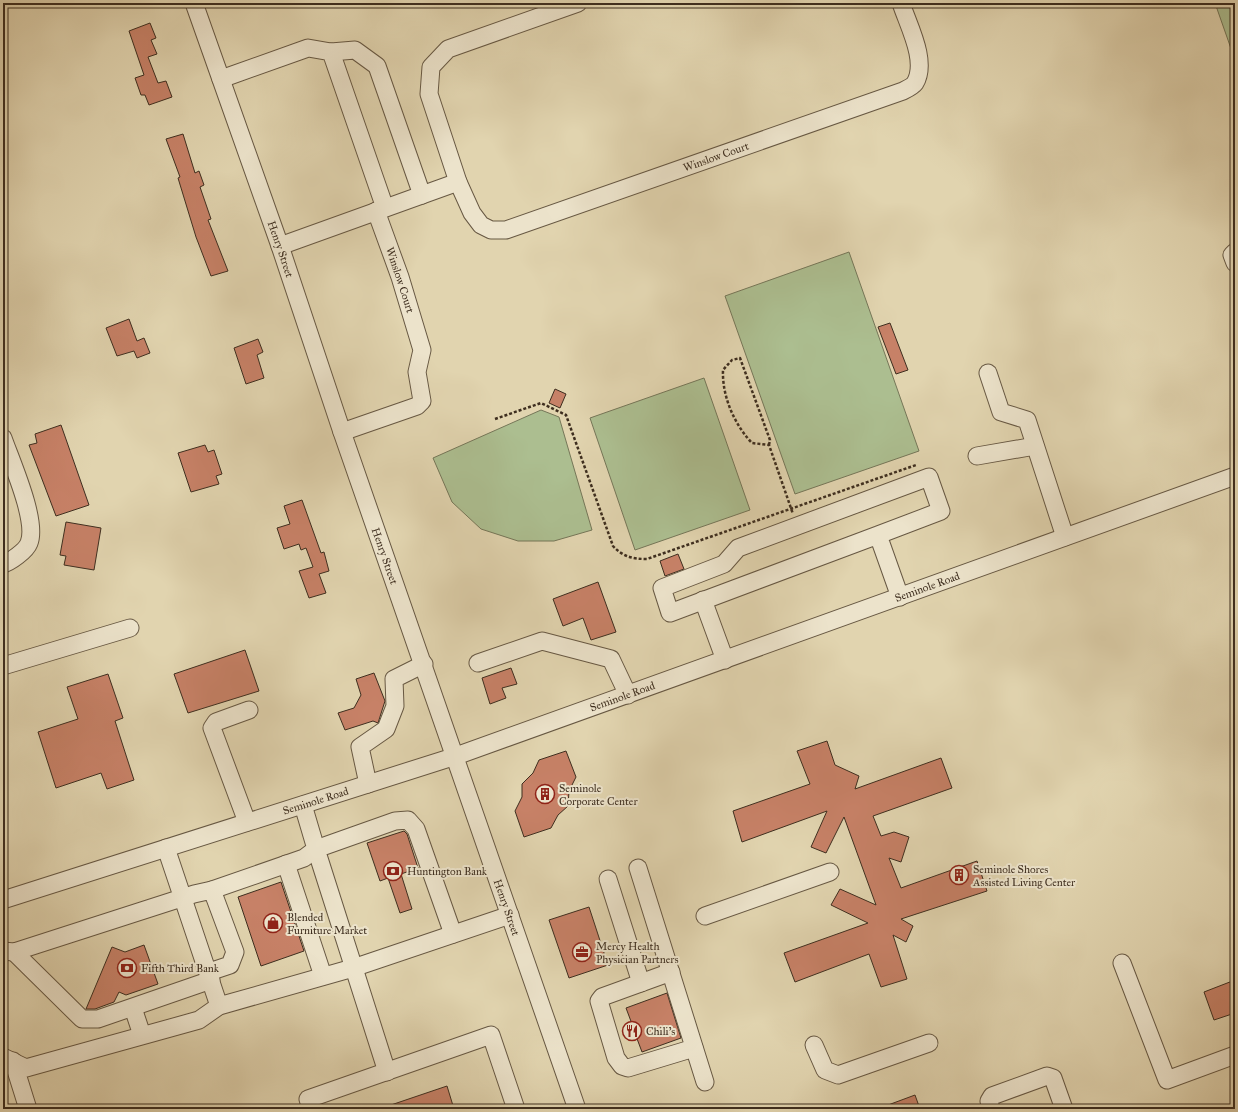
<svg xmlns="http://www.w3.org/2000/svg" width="1238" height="1112" font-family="'IM FELL Great Primer',serif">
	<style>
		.green { fill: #acbe90; stroke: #757658 }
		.building { fill: #c78167; stroke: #3e2e1f }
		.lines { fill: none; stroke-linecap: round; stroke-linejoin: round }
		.minor-casing { stroke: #675843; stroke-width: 19 }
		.path { stroke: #3e2e1f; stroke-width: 2.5; stroke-dasharray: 3 2; stroke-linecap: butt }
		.minor { stroke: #ece3cb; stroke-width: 17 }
		.labels { text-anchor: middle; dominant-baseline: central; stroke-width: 4; stroke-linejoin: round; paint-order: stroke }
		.street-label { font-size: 11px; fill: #3e2e1f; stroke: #ece3cb }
		.poi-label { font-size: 11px; fill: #3e2e1f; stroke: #ece3cb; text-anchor: start }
	</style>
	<rect width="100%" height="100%" fill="#e1d4af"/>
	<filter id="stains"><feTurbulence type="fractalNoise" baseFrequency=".005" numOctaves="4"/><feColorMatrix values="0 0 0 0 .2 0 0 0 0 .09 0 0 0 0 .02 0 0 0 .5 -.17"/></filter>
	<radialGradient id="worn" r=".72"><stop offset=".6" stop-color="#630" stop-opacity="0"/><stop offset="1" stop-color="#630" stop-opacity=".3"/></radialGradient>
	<!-- green -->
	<g class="green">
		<path d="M1215 3H1235V60Z"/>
		<path d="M849 252 919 451 795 494 725 296Z"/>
		<path d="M704 378 750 510 635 550 590 418Z"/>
		<path d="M541 410 559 417 592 530 554 541H518L481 529 452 502 433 458Z"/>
	</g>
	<!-- building -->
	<g class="building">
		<path d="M150 23 156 38 151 40 157 54 148 57 158 83 166 81 172 97 149 105 145 95H141L135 78 144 75 129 31Z"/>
		<path d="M183 134 195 173 199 171 204 185 200 187 211 219 208 220 228 271 211 276 196 237 178 178 180 177 166 139Z"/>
		<path d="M129 319 137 341 144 338 150 353 137 358 134 351 117 356 106 328Z"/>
		<path d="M890 323 908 370 896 374 878 327Z"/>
		<path d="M258 339 263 352 257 355 264 378 246 384 234 348Z"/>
		<path d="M555 389 566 394 560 408 549 403Z"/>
		<path d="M61 425 89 505 56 516 29 445 37 443 35 434Z"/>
		<path d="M205 445 208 452 214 450 222 474 216 476 219 484 191 492 178 453Z"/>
		<path d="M302 500 321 553 324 552 329 571 319 574 326 593 309 598 299 571 313 567 306 548 301 550 299 544 284 549 277 528 290 524 284 506Z"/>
		<path d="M66 522 101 528 94 570 64 565 66 556 60 555Z"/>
		<path d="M678 554 684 569 665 576 660 561Z"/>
		<path d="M598 582 616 632 591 640 583 618 563 626 553 599Z"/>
		<path d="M245 650 259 691 188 713 174 674Z"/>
		<path d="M511 668 517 684 502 688 506 698 490 704 482 678Z"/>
		<path d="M374 673 385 701 378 723 373 721 345 730 338 713 354 708 361 695 356 679Z"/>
		<path d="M108 674 123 718 115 721 134 780 107 789 101 773 56 788 38 732 78 719 67 687Z"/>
		<path d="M827 741 835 765 859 776 855 789 941 758 952 788 873 816 881 836 894 832 909 837 901 862 889 858 901 888 977 861 987 891 901 919 913 926 906 942 893 935 907 979 881 987 869 954 795 982 784 953 868 923 831 905 840 889 876 905 844 817 826 853 811 847 827 811 742 842 733 811 810 784 797 751Z"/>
		<path d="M566 751 576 777 569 791 568 806 558 815 551 828 524 837 515 811 522 797V784L533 773 539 760Z"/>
		<path d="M404 831 407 834 418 868 401 874 412 909 400 913 388 878 380 881 367 843Z"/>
		<path d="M281 882 304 951 261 966 238 897Z"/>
		<path d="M589 907 608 965 569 978 549 920Z"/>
		<path d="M144 945 158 984 126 995 119 992 114 1002 95 1009H86L112 947 125 952Z"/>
		<path d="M1235 980V1013L1214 1020 1204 992Z"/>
		<path d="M667 993 681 1038 642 1052 636 1036 631 1038 627 1026 632 1024 626 1008Z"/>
		<path d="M447 1086 454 1109H386L385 1107Z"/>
		<path d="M915 1095 920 1109H880V1108Z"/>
	</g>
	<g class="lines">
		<!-- minor casing -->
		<g class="minor-casing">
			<g id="minor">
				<path id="s1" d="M194 3 280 246 342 432 577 1109"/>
				<path id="s2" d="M578 3 448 49 431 67 429 94 458 182 472 213 481 225 491 230H506L903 91C907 89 913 86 915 83 928 61 908 25 901 3"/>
				<path d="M331 52 355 50 377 66 422 195"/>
				<path d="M221 79 308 48 331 52 385 208"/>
				<path d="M280 246 458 182"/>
				<path d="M1235 252 1232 255 1235 263"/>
				<path d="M988 373 1001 412 1027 420 1065 537"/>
				<path d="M342 432 417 406 422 401 417 372 422 350 400 277 376 211"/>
				<path d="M3 438C11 461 38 521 29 543 26 551 10 562 3 564"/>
				<path d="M977 456 1035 446"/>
				<path d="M878 535 670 613 662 588 724 564 738 548 929 477 941 511 878 535 900 597"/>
				<path d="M703 600 725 660"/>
				<path d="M478 663 542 641 611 659 628 695"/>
				<path d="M3 666 130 628"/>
				<path d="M368 784 360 747 386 729 395 706 394 679 424 664"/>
				<path d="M247 822 212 728 216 722 249 710"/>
				<path d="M166 848 219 1006"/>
				<path d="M286 864 323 976"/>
				<path d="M638 868 705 1082"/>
				<path d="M608 879 641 983"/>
				<path d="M212 890 304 858 316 849 303 805"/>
				<path id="s3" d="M3 900 456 756 1235 476"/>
				<path d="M705 916 830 872"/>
				<path d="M3 951 14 952 194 894 212 890 235 952 230 965 209 972"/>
				<path d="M14 952 82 1019H98L211 980"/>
				<path d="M1122 963 1167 1080 1235 1055"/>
				<path d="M671 972 602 997 599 1001 616 1058 622 1066 628 1068 694 1048"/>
				<path d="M133 1008 142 1035"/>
				<path d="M814 1045 825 1070 838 1075 929 1043"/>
				<path d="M3 1057 26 1068 199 1020 219 1006 353 968 510 915"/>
				<path d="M13 1061 28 1109"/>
				<path d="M387 1072 316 849 395 821 408 820 416 829 453 934"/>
				<path d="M311 1109 308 1099 491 1035 516 1109"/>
				<path d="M991 1109 989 1101 992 1096 1047 1076 1053 1078 1064 1109"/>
			</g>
		</g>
		<!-- path -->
		<g class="path">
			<path d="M495 419 541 403 566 415 613 546C623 557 633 559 647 559L916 465"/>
			<path d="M769 445 770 440 740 358 732 360 723 370C722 396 734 424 752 443L769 445 793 514"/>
		</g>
		<!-- minor -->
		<use href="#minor" class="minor"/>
	</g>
	<!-- icons -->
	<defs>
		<g id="building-ring" transform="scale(1)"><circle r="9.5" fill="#ece3cb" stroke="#8f2418" stroke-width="1.5"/><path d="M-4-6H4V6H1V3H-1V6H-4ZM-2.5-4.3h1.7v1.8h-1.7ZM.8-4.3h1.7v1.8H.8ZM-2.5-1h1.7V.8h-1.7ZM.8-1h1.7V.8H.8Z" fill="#8f2418"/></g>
		<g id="bank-ring" transform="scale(1)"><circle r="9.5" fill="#ece3cb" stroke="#8f2418" stroke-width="1.5"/><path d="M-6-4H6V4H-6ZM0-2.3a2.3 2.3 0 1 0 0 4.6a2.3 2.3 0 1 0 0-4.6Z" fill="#8f2418"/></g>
		<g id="shop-ring" transform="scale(1)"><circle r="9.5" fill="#ece3cb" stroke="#8f2418" stroke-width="1.5"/><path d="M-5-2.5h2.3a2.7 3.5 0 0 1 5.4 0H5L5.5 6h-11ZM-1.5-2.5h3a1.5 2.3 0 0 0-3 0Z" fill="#8f2418"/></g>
		<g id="office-ring" transform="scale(1)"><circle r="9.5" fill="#ece3cb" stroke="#8f2418" stroke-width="1.5"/><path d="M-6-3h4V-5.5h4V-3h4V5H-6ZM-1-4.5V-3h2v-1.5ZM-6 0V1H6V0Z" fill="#8f2418"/></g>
		<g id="restaurant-ring" transform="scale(1)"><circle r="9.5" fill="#ece3cb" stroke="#8f2418" stroke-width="1.5"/><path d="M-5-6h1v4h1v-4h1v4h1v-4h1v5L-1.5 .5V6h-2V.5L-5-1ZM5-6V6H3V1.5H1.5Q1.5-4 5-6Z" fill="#8f2418"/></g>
	</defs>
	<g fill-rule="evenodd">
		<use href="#building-ring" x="545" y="794"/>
		<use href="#bank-ring" x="393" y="871"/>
		<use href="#building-ring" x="959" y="875"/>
		<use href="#shop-ring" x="273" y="923"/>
		<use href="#office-ring" x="582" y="952"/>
		<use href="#bank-ring" x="127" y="968"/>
		<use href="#restaurant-ring" x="632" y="1031"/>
	</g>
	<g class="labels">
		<!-- street labels -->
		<g class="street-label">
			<text stroke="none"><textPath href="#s2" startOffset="580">Winslow Court</textPath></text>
			<text stroke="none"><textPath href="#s1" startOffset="261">Henry Street</textPath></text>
			<text transform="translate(400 280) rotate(72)">Winslow Court</text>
			<text stroke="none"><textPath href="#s1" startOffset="585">Henry Street</textPath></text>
			<text stroke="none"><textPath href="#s3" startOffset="976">Seminole Road</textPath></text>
			<text stroke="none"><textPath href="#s3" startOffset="652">Seminole Road</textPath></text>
			<text stroke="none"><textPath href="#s3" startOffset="328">Seminole Road</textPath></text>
			<text stroke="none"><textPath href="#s1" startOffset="957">Henry Street</textPath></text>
		</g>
		<!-- poi labels -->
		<g class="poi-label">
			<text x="559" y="788">Seminole<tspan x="559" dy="13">Corporate Center</tspan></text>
			<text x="973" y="869">Seminole Shores<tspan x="973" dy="13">Assisted Living Center</tspan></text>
			<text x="407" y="871">Huntington Bank</text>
			<text x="287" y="917">Blended<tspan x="287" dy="13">Furniture Market</tspan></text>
			<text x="596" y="946">Mercy Health<tspan x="596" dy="13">Physician Partners</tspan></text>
			<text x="141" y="968">Fifth Third Bank</text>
			<text x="646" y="1031">Chili's</text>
		</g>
	</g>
	<!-- margin -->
	<rect width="1238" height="1112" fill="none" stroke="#e1d4af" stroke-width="16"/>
	<rect x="4" y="4" width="1230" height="1104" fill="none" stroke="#3e2e1f" stroke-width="2"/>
	<rect x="8" y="8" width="1222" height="1096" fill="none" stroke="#3e2e1f"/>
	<rect width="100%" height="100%" filter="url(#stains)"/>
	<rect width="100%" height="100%" fill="url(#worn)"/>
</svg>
